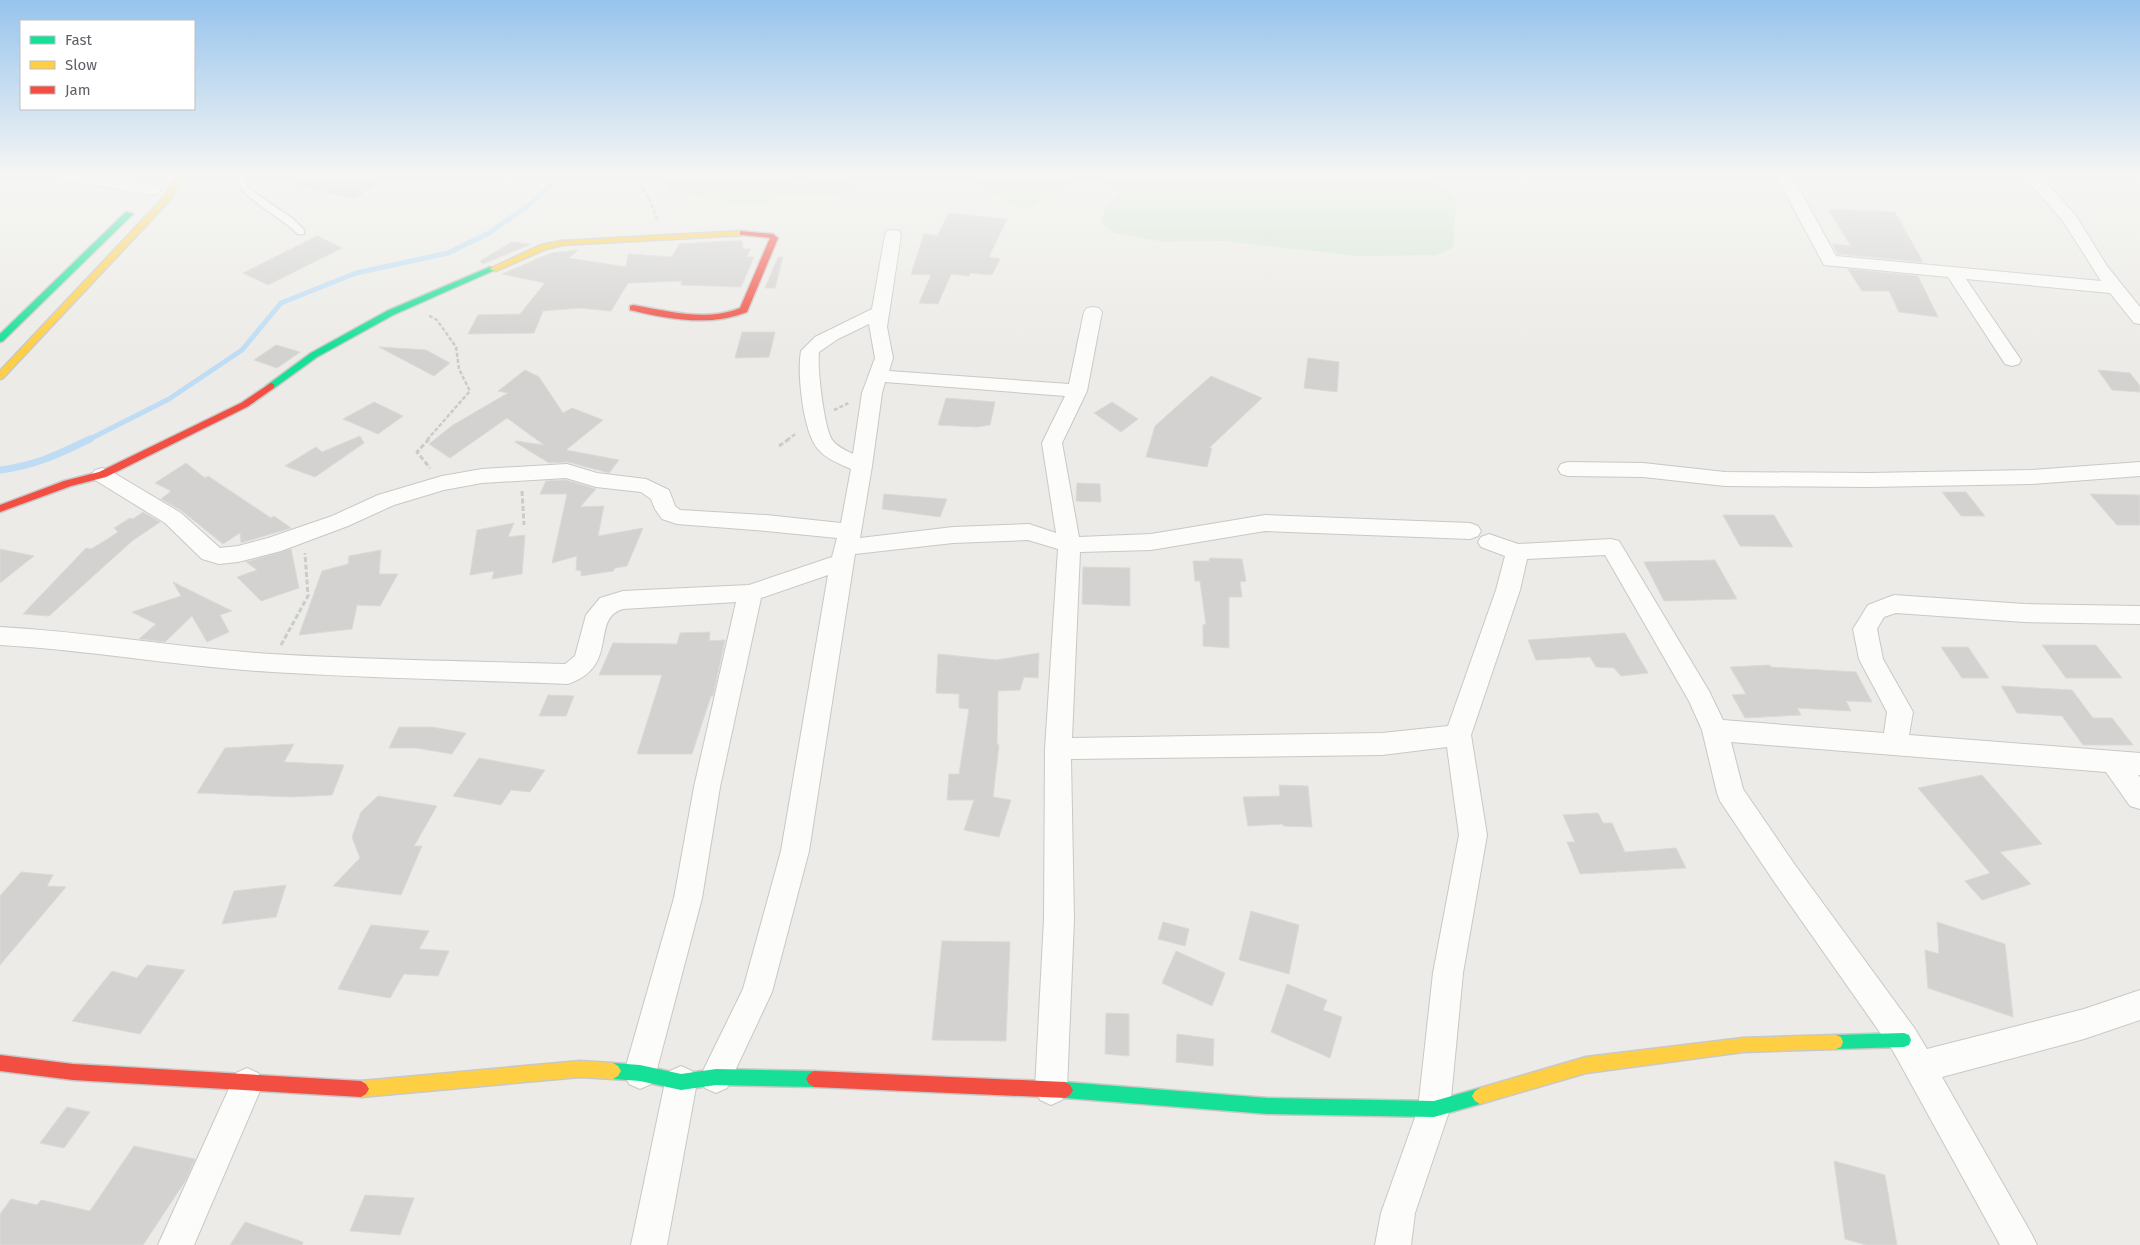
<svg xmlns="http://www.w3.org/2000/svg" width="2140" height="1245" font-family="'Fira Sans',sans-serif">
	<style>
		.green { fill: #d6e7d4 }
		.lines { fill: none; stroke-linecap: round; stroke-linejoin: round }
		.stream-far1 { stroke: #beddf4; stroke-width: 5 }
		.stream { stroke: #beddf4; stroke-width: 7 }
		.building { fill: #d3d2d0; stroke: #dcdad6 }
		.lane-casing { stroke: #c8c8c8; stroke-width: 3 }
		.street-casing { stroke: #c8c8c8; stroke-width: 2 }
		.fast-casing { stroke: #c8c8c8; stroke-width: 3 }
		.slow-casing { stroke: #c8c8c8; stroke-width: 3 }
		.jam-casing { stroke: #c8c8c8; stroke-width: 3 }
		.path-far1 { stroke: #c8cdca; stroke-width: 2.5; stroke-dasharray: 4 2; stroke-linecap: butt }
		.path { stroke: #c8cdca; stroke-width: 3; stroke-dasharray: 5 2.5; stroke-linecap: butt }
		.lane { fill: #fcfcfb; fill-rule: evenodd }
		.street { fill: #fcfcfb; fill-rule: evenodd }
		.fast { fill: #16e098; fill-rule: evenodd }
		.slow { fill: #ffcf43; fill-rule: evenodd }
		.jam { fill: #f24e42; fill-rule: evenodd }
	</style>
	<rect width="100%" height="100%" fill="#ecebe7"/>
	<!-- green -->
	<g class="green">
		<path d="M670 174H883L841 195H782L763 203 738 204 673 191 664 182Z"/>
		<path d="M958 174H1416L1446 189 1456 200 1453 248 1435 255 1359 256 1222 241 1163 242 1115 233 1101 222 1104 210 1125 189 1093 180 1072 183 1023 209Z"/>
	</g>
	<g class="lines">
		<!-- stream-far1 -->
		<g class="stream-far1">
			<path d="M792 174C815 187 847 185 870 174"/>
			<path d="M88 440 169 399 242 350 281 303 356 273 448 253 489 233 529 205 563 174"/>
		</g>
		<!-- stream -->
		<path class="stream" d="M0 470C35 466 59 454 90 439"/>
	</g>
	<!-- building -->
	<g class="building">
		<path d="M283 174H352L381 182 353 199 282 181Z"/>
		<path d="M1828 209 1895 212 1923 262 1838 254 1832 244 1851 246Z"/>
		<path d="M949 213 1007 219 989 257 1000 259 992 275 970 273 969 276 951 274 938 304 919 303 931 275 911 274 924 234 937 236Z"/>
		<path d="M317 236 342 248 268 285 243 273Z"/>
		<path d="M728 241H742L743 249H750L747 257H754L741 287 681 285 682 281 628 283 611 311 580 308 543 311 534 333 468 334 478 315 520 314 545 283 502 274 551 253 578 250 569 258 626 267 628 254 672 257 679 244Z"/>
		<path d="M512 242 531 244 483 264 480 261Z"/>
		<path d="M778 257H783L775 288H765Z"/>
		<path d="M1848 269 1918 276 1938 317 1899 312 1889 291H1862Z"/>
		<path d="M742 332H775L769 357 735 358Z"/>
		<path d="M276 345 300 352 277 368 254 360Z"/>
		<path d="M379 347 426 350 450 363 434 376Z"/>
		<path d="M1308 358 1339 362 1337 392 1304 388Z"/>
		<path d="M525 370 539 377 563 413 572 408 603 420 566 450 619 460 609 473 568 462 549 463 515 442 516 441 544 445 507 418 450 458 429 444 453 425 508 393 498 391Z"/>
		<path d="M2098 370 2130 373 2140 386V392L2112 390Z"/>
		<path d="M1211 376 1262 398 1209 448H1212L1207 467 1146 457 1155 426Z"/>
		<path d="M946 398 995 402 990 425 977 427 938 425Z"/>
		<path d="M374 402 403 416 378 434 343 419Z"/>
		<path d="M1112 402 1138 419 1121 432 1094 413Z"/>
		<path d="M360 436 364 443 315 477 285 466 316 447 322 452Z"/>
		<path d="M186 463 205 478 208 476 271 518 274 516 291 528 241 543 240 533 223 544 182 511 161 499 171 491 155 483Z"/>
		<path d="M566 480 596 489 580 507 604 506 598 536 643 528 627 566 615 568 613 571 581 576V571L576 570 577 556 552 563 567 494H540L546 481Z"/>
		<path d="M1077 483 1100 484 1101 502 1076 501Z"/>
		<path d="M1942 492H1966L1985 516H1961Z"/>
		<path d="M884 494 947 499 940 517 882 509Z"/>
		<path d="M2090 494 2140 495V525H2117Z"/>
		<path d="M143 512 160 522 132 541 49 616 23 614 86 548 91 549 106 540 118 532 114 528 130 518 133 519Z"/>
		<path d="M1723 515H1774L1793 547 1740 546Z"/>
		<path d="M514 523 508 537 525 535 522 574 492 579 494 571 470 575 477 530Z"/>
		<path d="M0 549 34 556 0 583Z"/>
		<path d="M291 549 299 588 261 601 237 577 257 570 246 562Z"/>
		<path d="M381 550 379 574H398L380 606 357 605 352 629 299 635 322 571 348 564 349 556Z"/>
		<path d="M1210 558 1242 559 1246 581 1240 582 1242 597H1229V648L1203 646V624L1206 625 1200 581H1195L1193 561H1209Z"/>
		<path d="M1715 560 1737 599 1664 601 1644 562Z"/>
		<path d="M1083 567 1130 568V606L1082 604Z"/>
		<path d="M173 582 232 611 220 615 229 632 207 642 192 616 165 642 139 639 156 624 132 612 181 596Z"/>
		<path d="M710 632 709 641 725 640 713 696H711L692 754H637L662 675H599L613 643 677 644 680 633Z"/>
		<path d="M1625 633 1648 673 1621 676 1614 668 1596 667 1590 657 1536 660 1528 640Z"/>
		<path d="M2042 645H2096L2122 678H2066Z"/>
		<path d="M1941 647H1968L1989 678H1962Z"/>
		<path d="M1039 653 1038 678 1024 677 1020 690 998 691 997 744 999 745 993 797 1011 800 999 837 964 830 974 800H947L949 774H959L969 709 959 708V694L936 693 938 654 996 660Z"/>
		<path d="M1770 665 1771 667 1856 672 1872 702 1846 701 1851 711 1797 708 1801 715 1745 718 1732 695 1746 694 1730 667Z"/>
		<path d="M2001 686 2072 690 2093 718H2112L2133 745H2083L2062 716 2017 713Z"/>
		<path d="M548 695 574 696 566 716H539Z"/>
		<path d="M399 727H432L466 733 452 754 416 748H389Z"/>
		<path d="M294 744 284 762 344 765 332 795 291 797 197 793 225 748Z"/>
		<path d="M479 758 545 770 530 792 511 790 501 805 453 796Z"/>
		<path d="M1982 775 2042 844 2000 852 2031 884 1982 900 1965 881 1990 873 1918 788Z"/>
		<path d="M1279 785 1308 786 1312 827 1283 826V824L1248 826 1243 797 1280 796Z"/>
		<path d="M378 796 437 806 414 846H422L401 895 333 886 360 858 352 837 361 812Z"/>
		<path d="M1598 813 1603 823H1612L1625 852 1676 848 1686 868 1580 874 1567 842H1575L1563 815Z"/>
		<path d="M21 872 53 875 47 886 66 887 0 965V896Z"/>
		<path d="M286 885 276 917 222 924 234 891Z"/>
		<path d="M1251 911 1299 925 1289 974 1239 960Z"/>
		<path d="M1163 922 1189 929 1185 946 1158 939Z"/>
		<path d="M1937 922 2005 944 2013 1017 1928 988 1925 950 1939 954Z"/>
		<path d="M371 925 429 931 419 949 449 951 438 976 404 974 390 998 338 989Z"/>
		<path d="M942 941 1010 942 1006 1041 932 1040Z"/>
		<path d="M1176 951 1225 973 1212 1006 1162 983Z"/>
		<path d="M147 965 185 970 140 1034 72 1021 112 971 137 978Z"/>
		<path d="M1287 984 1327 1000 1323 1010 1342 1017 1330 1058 1271 1032Z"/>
		<path d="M1106 1013 1129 1014V1056L1105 1054Z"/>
		<path d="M1177 1034 1214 1039 1213 1066 1176 1062Z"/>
		<path d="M67 1107 90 1112 64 1148 40 1143Z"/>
		<path d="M134 1146 195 1159 186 1180 143 1245H0V1214L11 1199 37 1205 41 1200 90 1211Z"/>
		<path d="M1834 1161 1885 1175 1897 1245H1866L1845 1239Z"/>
		<path d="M365 1195 414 1198 400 1235 350 1231Z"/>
		<path d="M245 1222 303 1242 302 1245H230Z"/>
	</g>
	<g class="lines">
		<!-- lane casing -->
		<g class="lane-casing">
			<path id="lane" d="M242 174H250L245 181 248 188 293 219 304 230V234H298C281 216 247 202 237 181Z"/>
		</g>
		<!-- street casing -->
		<g class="street-casing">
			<g id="street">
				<path d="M47 174H86L153 185 159 187 161 190 159 193 153 195 55 179 50 177Z"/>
				<path d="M1775 174H1791L1836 256 2101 281 2063 221 2037 191 2016 174H2034L2049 185 2076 216 2107 266 2140 307V324L2134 323 2110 293 1966 279 2021 360 2019 364 2012 366 2005 364 1948 277 1824 265Z"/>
				<path d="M893 230 899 231 901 235 887 327 893 358 889 371 1069 384 1084 312 1087 308 1093 307 1099 308 1102 312 1087 391 1062 443 1079 537 1151 534 1265 515 1470 523 1478 526 1481 531 1478 536 1470 539 1265 531 1151 550 1080 552 1072 738 1382 733 1448 726 1496 590 1505 556 1481 547 1478 542 1481 537 1489 534 1518 544 1611 539 1619 541 1709 691 1723 720 1884 733 1887 712 1859 659 1853 629 1868 605 1894 595 2024 604 2140 606V624L2024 622 1896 613 1884 617 1877 629 1883 659 1913 712 1909 735 2140 753V775H2138L2140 777V809L2130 806 2106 772 1731 742 1743 789 1795 865 1915 1029 1927 1049 2084 1009 2140 990V1020L2084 1039 1942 1077 2031 1233 2037 1245H2000L1893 1051 1775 883 1720 801 1717 793 1702 730 1689 701 1605 555 1527 559 1520 590 1471 735 1487 835 1463 973 1450 1109 1415 1213 1411 1245H1375L1381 1213 1418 1109 1433 973 1459 835 1447 747 1382 755 1071 759 1074 919 1067 1089 1062 1100 1051 1105 1040 1100 1035 1089 1044 919 1045 749 1058 549 1028 540 953 543 855 554 809 851 772 992 727 1088 716 1093 705 1088 700 1077 743 989 781 851 828 575 761 598 720 787 702 898 656 1073 651 1084 640 1089 629 1084 624 1073 674 898 694 787 736 602 623 609C589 619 621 666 568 684 469 680 370 678 272 672 181 667 91 650 0 645V627C91 632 180 648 271 654 369 660 467 661 565 664L575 656 586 615 600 598 623 591 749 585 832 557 837 538 766 531 677 524 662 519 655 509 651 499 641 492 596 487 566 478 482 483 444 490 394 505 348 526 281 551 238 562 219 564 202 559 165 523 95 480 91 475 95 470 102 468 109 470 181 513 220 548 238 546 268 538 332 516 378 495 442 476 482 469 567 464 597 473 646 479 669 490 675 506 680 510 766 515 841 523 851 469C840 464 826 459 818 449 803 432 797 373 801 351L815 337 872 309 885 235 887 231ZM869 324 875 358 862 393 853 454C847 451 838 447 833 441 824 430 817 367 819 352L838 339ZM885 382 1065 396 1042 443 1056 533 1029 524 953 527 860 538 872 466 882 393Z"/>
				<path d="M1568 462 1643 463 1725 472 1869 473 2032 470 2140 462V476L2032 484 1869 487 1725 486 1643 477 1568 476 1561 474 1558 469 1561 464Z"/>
				<path d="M681 1066 692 1071 697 1082 667 1245H631L665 1082 670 1071Z"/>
				<path d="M247 1068 258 1073 263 1084 194 1245H158L236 1073Z"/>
			</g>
		</g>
		<!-- fast casing -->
		<g class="fast-casing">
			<g id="fast">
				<path d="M126 212 133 214 3 341 0 342V334Z"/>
				<path d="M490 267 497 269 393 315 317 357 274 388H268L266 386 311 353 387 311Z"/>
				<path d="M1904 1033 1909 1035 1911 1040 1909 1045 1904 1047 1836 1049 1831 1047 1829 1042 1831 1037 1836 1035Z"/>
				<path d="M613 1063 640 1065 681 1074 716 1069 814 1071 819 1074 822 1079 819 1084 814 1087 716 1085 681 1090 640 1081 613 1079 608 1076 605 1071 608 1066Z"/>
				<path d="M1065 1082 1268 1098 1434 1101 1480 1088 1485 1091 1488 1096 1485 1101 1480 1104 1434 1117 1268 1114 1065 1098 1060 1095 1057 1090 1060 1085Z"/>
			</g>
		</g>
		<!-- slow casing -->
		<g class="slow-casing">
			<g id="slow">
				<path d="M177 174H185L171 199 3 378 0 379V371L165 196Z"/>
				<path d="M743 231H746V235L562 245 546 249 496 271 489 269 541 245 562 241Z"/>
				<path d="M1836 1035 1841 1037 1843 1042 1841 1047 1836 1049 1743 1052 1586 1073 1480 1104 1475 1101 1472 1096 1475 1091 1480 1088 1586 1057 1743 1038Z"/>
				<path d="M580 1061 613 1063 618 1066 621 1071 618 1076 613 1079 580 1077 361 1097 356 1094 353 1089 356 1084 361 1081Z"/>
			</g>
		</g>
		<!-- jam casing -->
		<g class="jam-casing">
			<g id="jam">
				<path d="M740 231 773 234 778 238 747 312C710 327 668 319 630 310V306L633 305C668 311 706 322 740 308L770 238 743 235H740Z"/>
				<path d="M271 383 274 384V388L247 407 106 477 71 486 0 512V505L64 481 99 472 241 403Z"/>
				<path d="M0 1055 73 1064 361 1081 366 1084 369 1089 366 1094 361 1097 73 1080 0 1071Z"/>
				<path d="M814 1071 1065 1082 1070 1085 1073 1090 1070 1095 1065 1098 814 1087 809 1084 806 1079 809 1074Z"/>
			</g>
		</g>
		<!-- path-far1 -->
		<g class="path-far1">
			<path d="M632 174 648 196 658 221"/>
			<path d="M834 410 849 403"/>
			<path d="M427 440 470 391 459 369 456 347 437 320 428 315"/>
			<path d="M787 440 797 433"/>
		</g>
		<!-- path -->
		<g class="path">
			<path d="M429 439 417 452 430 468"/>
			<path d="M779 446 789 439"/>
			<path d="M522 491 524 525"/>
			<path d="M281 645 308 596 305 553"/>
		</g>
		<!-- lane -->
		<use href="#lane" class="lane"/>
		<!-- street -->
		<use href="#street" class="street"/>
		<!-- fast -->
		<use href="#fast" class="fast"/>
		<!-- slow -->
		<use href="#slow" class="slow"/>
		<!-- jam -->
		<use href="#jam" class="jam"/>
	</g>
	<!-- sky -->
	<linearGradient id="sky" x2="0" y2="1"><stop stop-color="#97c4ed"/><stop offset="0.5" stop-color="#f6f6f4"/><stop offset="1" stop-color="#f6f6f4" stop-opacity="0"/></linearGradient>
	<rect width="2140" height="349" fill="url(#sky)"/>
	<!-- legend -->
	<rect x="20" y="20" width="175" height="90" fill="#ffffff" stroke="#bebfc1"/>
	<rect x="30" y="36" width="25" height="8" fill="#16e098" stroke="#bebfc1"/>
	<text x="65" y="45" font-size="15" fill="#5d6065">Fast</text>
	<rect x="30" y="61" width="25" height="8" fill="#ffcf43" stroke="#bebfc1"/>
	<text x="65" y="70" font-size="15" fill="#5d6065">Slow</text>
	<rect x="30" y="86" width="25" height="8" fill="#f24e42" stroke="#bebfc1"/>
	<text x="65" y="95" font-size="15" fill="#5d6065">Jam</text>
</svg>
